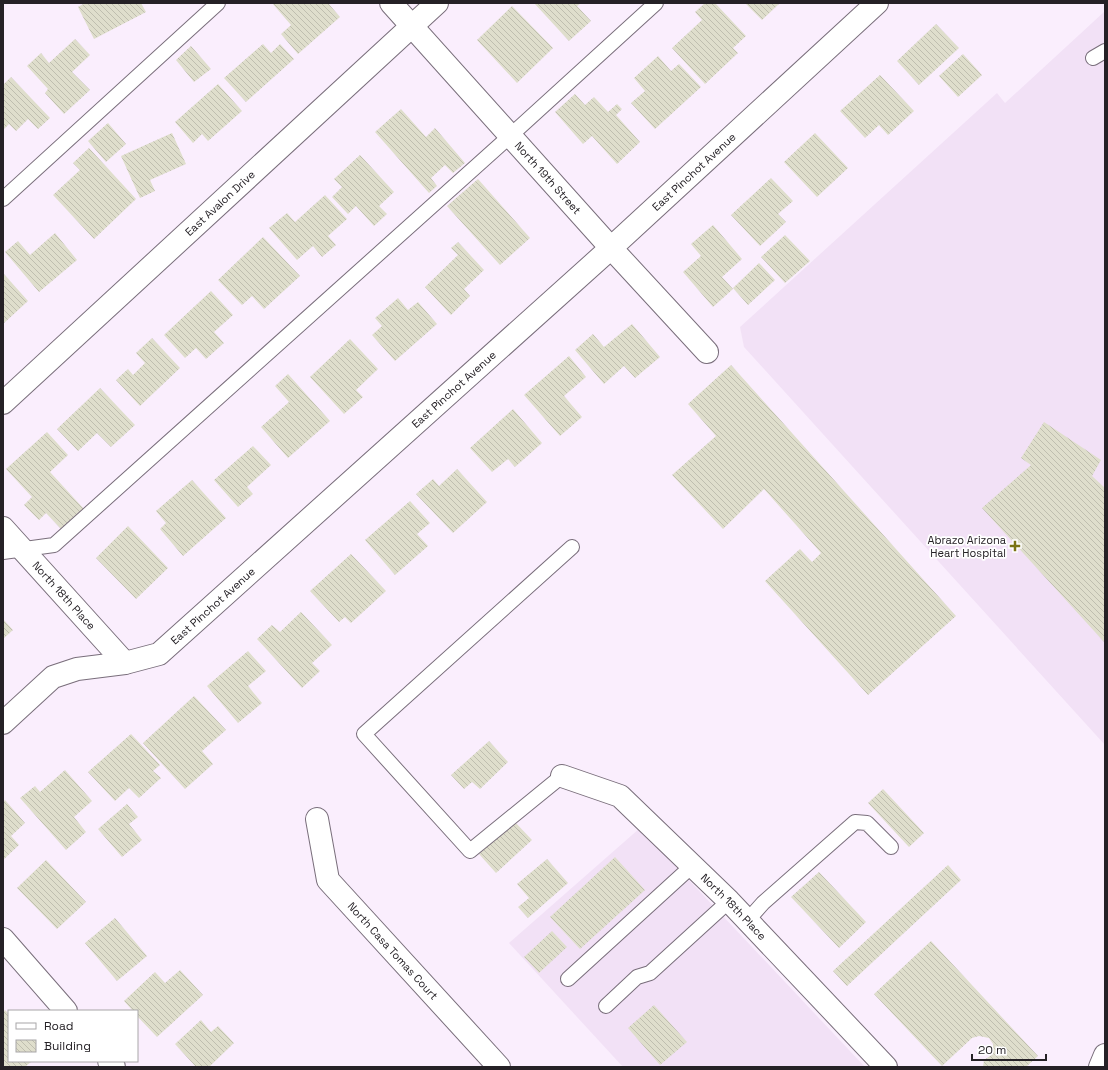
<svg xmlns="http://www.w3.org/2000/svg" width="1108" height="1070" font-family="'Space Grotesk',sans-serif">
	<style>
		.built { fill: #f2e1f6 }
		.building { fill: url(#building-back-hatch) }
		.lines { fill: none; stroke-linecap: round; stroke-linejoin: round }
		.service-casing { stroke: #796e7b; stroke-width: 16 }
		.minor-casing { stroke: #796e7b; stroke-width: 24 }
		.tertiary-casing { stroke: #796e7b; stroke-width: 24 }
		.secondary-casing { stroke: #796e7b; stroke-width: 24 }
		.service { stroke: #fff; stroke-width: 14 }
		.minor { stroke: #fff; stroke-width: 22 }
		.tertiary { stroke: #fff; stroke-width: 22 }
		.secondary { stroke: #fff; stroke-width: 22 }
		.poi-dot { fill: #7a7214; stroke: #fff; stroke-width: 1.5 }
		.labels { text-anchor: middle; dominant-baseline: central; stroke-width: 3.5; stroke-linejoin: round; paint-order: stroke }
		.street-label { font-size: 11px; fill: #252126; stroke: #fff }
		.poi-label { font-size: 11px; fill: #252126; stroke: #fff; text-anchor: end }
	</style>
	<defs>
		<pattern id="building-back-hatch" width="6" height="6" patternUnits="userSpaceOnUse"><rect width="6" height="6" fill="#dfdecc"/><path d="M-1 5l2 2M0 0l6 6M5-1l2 2" fill="none" stroke="#bfbeaf"/></pattern>
	</defs>
	<rect width="100%" height="100%" fill="#faeefd"/>
	<!-- built -->
	<g class="built">
		<path d="M1105 11V745L744 347 740 327 997 93 1005 103Z"/>
		<path d="M640 828 865 1067H623L509 943Z"/>
	</g>
	<!-- building -->
	<g class="building">
		<path d="M85 3H141L146 12 94 39 78 7Z"/>
		<path d="M272 3H328L340 17 298 54 281 34 291 25Z"/>
		<path d="M534 3H581L577 6 591 21 569 41Z"/>
		<path d="M705 3H715L746 36 733 48 738 53 705 84 672 48 702 20 695 12Z"/>
		<path d="M745 3H780L762 20Z"/>
		<path d="M512 6 553 48 517 83 477 40Z"/>
		<path d="M936 24 959 48 919 85 897 61Z"/>
		<path d="M75 39 90 55 72 72 90 90 64 114 45 93 48 89 27 66 41 53 49 63Z"/>
		<path d="M263 44 271 53 280 44 294 59 246 102 224 78Z"/>
		<path d="M191 46 211 69 194 82 176 60Z"/>
		<path d="M963 54 982 75 958 97 939 76Z"/>
		<path d="M658 56 671 71 679 64 701 87 655 129 631 103 645 91 634 78Z"/>
		<path d="M880 75 914 111 888 135 879 125 865 138 840 111Z"/>
		<path d="M11 77 50 118 38 129 28 119 16 131 9 124 3 130V85Z"/>
		<path d="M218 84 242 111 208 141 202 134 193 143 175 122Z"/>
		<path d="M575 94 585 105 594 97 608 112 617 104 622 109 616 115 640 142 617 164 592 136 583 144 555 112Z"/>
		<path d="M401 109 426 137 435 128 465 163 453 173 445 165 431 178 437 186 429 193 375 132Z"/>
		<path d="M108 123 126 144 106 162 88 141Z"/>
		<path d="M172 133 186 164 150 180 155 191 140 198 121 156Z"/>
		<path d="M815 133 848 168 817 197 784 162Z"/>
		<path d="M89 148 136 199 94 239 53 195 80 170 73 163Z"/>
		<path d="M360 155 394 192 379 206 387 214 374 226 356 206 348 214 332 197 342 187 334 179Z"/>
		<path d="M771 178 793 201 778 214 786 222 760 246 731 215Z"/>
		<path d="M478 179 530 238 500 265 447 206Z"/>
		<path d="M325 195 347 219 328 236 336 245 322 257 313 246 297 260 269 228 287 213 295 222Z"/>
		<path d="M713 225 742 259 722 277 733 289 713 307 683 272 701 256 691 244Z"/>
		<path d="M55 233 77 260 39 292 5 252 18 241 30 255Z"/>
		<path d="M785 235 810 261 785 283 761 257Z"/>
		<path d="M263 237 300 276 264 309 252 296 242 305 218 280Z"/>
		<path d="M458 242 484 270 464 289 470 296 451 315 425 287 458 255 451 248Z"/>
		<path d="M759 263 775 280 748 305 733 288Z"/>
		<path d="M3 273 28 301 3 324Z"/>
		<path d="M211 291 233 315 214 332 224 343 206 359 196 348 185 358 164 335Z"/>
		<path d="M398 298 408 310 418 302 437 324 395 361 372 335 382 326 375 318Z"/>
		<path d="M632 324 660 357 635 378 624 366 604 384 575 350 593 334 604 347Z"/>
		<path d="M152 338 180 368 140 406 116 380 128 369 133 375 145 363 136 353Z"/>
		<path d="M350 339 378 369 356 390 363 397 344 414 310 377Z"/>
		<path d="M569 356 586 377 564 396 582 417 560 436 524 395Z"/>
		<path d="M731 365 956 616 868 695 765 581 800 549 812 562 821 553 764 489 723 529 672 475 716 436 688 404Z"/>
		<path d="M288 374 330 421 288 458 261 427 289 402 275 386Z"/>
		<path d="M100 388 135 425 111 447 97 433 78 451 57 429Z"/>
		<path d="M513 409 542 443 515 467 508 459 492 472 470 448Z"/>
		<path d="M1044 422 1101 460 1092 476 1105 488V643L982 508 1031 465 1021 458Z"/>
		<path d="M47 432 68 455 50 472 84 509 62 530 46 513 39 520 24 505 32 497 6 469Z"/>
		<path d="M253 446 271 465 247 487 253 494 238 507 214 480Z"/>
		<path d="M457 469 487 502 453 533 416 494 433 479 439 486Z"/>
		<path d="M192 480 226 518 183 556 160 529 166 523 156 511Z"/>
		<path d="M410 501 430 523 417 534 428 546 395 575 365 540Z"/>
		<path d="M128 526 168 568 136 599 96 558Z"/>
		<path d="M351 554 386 591 351 623 345 617 339 622 310 591Z"/>
		<path d="M301 612 332 645 312 663 320 671 302 688 257 639 272 625 280 632Z"/>
		<path d="M3 619 13 630 3 639Z"/>
		<path d="M248 651 266 671 248 686 262 703 238 723 207 686Z"/>
		<path d="M194 696 226 730 202 751 213 764 185 789 143 743Z"/>
		<path d="M131 734 160 765 153 771 161 778 139 798 129 788 115 801 88 772Z"/>
		<path d="M489 741 508 762 480 789 472 782 464 789 451 775Z"/>
		<path d="M65 770 92 801 74 817 86 832 66 850 20 798 35 786 40 792Z"/>
		<path d="M883 789 924 833 909 847 868 803Z"/>
		<path d="M5 800 25 823 11 836 19 845 3 860V802Z"/>
		<path d="M127 804 138 817 129 824 142 840 122 857 98 829Z"/>
		<path d="M514 821 532 840 496 873 479 854Z"/>
		<path d="M615 857 645 890 580 949 550 917Z"/>
		<path d="M547 859 568 883 528 918 518 907 529 898 517 884Z"/>
		<path d="M46 860 86 902 57 929 17 888Z"/>
		<path d="M948 865 961 880 847 986 833 971Z"/>
		<path d="M819 872 866 922 839 948 791 897Z"/>
		<path d="M115 918 147 956 117 981 85 943Z"/>
		<path d="M552 931 567 947 539 973 524 957Z"/>
		<path d="M931 941 1038 1056 1026 1067H983L984 1060 993 1054V1044L989 1038 979 1036 972 1038 942 1066 874 994Z"/>
		<path d="M180 970 203 995 157 1037 137 1016V1011H133L124 1001 155 972 165 983Z"/>
		<path d="M654 1005 687 1042 660 1065 628 1028Z"/>
		<path d="M5 1010 9 1014V1061H32L25 1067H3V1012Z"/>
		<path d="M201 1020 211 1032 218 1026 234 1043 209 1067H196L175 1044Z"/>
	</g>
	<g class="lines">
		<!-- service casing -->
		<g class="service-casing">
			<g id="service">
				<path d="M1093 58 1105 51"/>
				<path d="M3 199 218 3"/>
				<path d="M3 552 54 545 510 136 656 3"/>
				<path d="M562 776 470 851 364 734 572 547"/>
				<path d="M747 921 763 903 855 822 867 823 891 847"/>
				<path d="M568 979 693 865"/>
				<path d="M606 1006 637 977 650 973 729 901"/>
			</g>
		</g>
		<!-- minor casing -->
		<g class="minor-casing">
			<g id="minor">
				<path id="s1" d="M391 3 611 248 707 352"/>
				<path id="s2" d="M3 403 437 3"/>
				<path id="s3" d="M3 528 125 663"/>
				<path id="s4" d="M3 723 53 677 77 669 125 663 159 654 611 248 877 3"/>
				<path id="s5" d="M562 776 620 796 729 901 886 1067"/>
				<path id="s6" d="M317 819 328 880 499 1067"/>
			</g>
		</g>
		<!-- tertiary casing -->
		<g class="tertiary-casing">
			<g id="tertiary">
				<path d="M3 939 66 1011"/>
				<path d="M109 1061 114 1067"/>
			</g>
		</g>
		<!-- secondary casing -->
		<g class="secondary-casing">
			<path id="secondary" d="M1100 1067 1105 1055"/>
		</g>
		<!-- service -->
		<use href="#service" class="service"/>
		<!-- minor -->
		<use href="#minor" class="minor"/>
		<!-- tertiary -->
		<use href="#tertiary" class="tertiary"/>
		<!-- secondary -->
		<use href="#secondary" class="secondary"/>
	</g>
	<!-- markers -->
	<path class="poi-dot" d="M1013 540h4v4h4v4h-4v4h-4v-4h-4v-4h4z"/>
	<g class="labels">
		<!-- street labels -->
		<g class="street-label">
			<text stroke="none"><textPath href="#s4" startOffset="897">East Pinchot Avenue</textPath></text>
			<text stroke="none"><textPath href="#s1" startOffset="235">North 19th Street</textPath></text>
			<text stroke="none"><textPath href="#s2" startOffset="295">East Avalon Drive</textPath></text>
			<text stroke="none"><textPath href="#s4" startOffset="573">East Pinchot Avenue</textPath></text>
			<text stroke="none"><textPath href="#s3" startOffset="91">North 18th Place</textPath></text>
			<text stroke="none"><textPath href="#s4" startOffset="249">East Pinchot Avenue</textPath></text>
			<text stroke="none"><textPath href="#s5" startOffset="220">North 18th Place</textPath></text>
			<text stroke="none"><textPath href="#s6" startOffset="158">North Casa Tomas Court</textPath></text>
		</g>
		<!-- poi labels -->
		<g class="poi-label">
			<text x="1006" y="540">Abrazo Arizona<tspan x="1006" dy="13">Heart Hospital</tspan></text>
		</g>
	</g>
	<!-- border -->
	<rect width="1108" height="1070" fill="none" stroke="#252126" stroke-width="8"/>
	<!-- legend -->
	<rect x="8" y="1010" width="130" height="52" fill="#ffffff" stroke="#a8a6a8"/>
	<rect x="16" y="1023" width="20" height="6" fill="#ffffff" stroke="#a8a6a8"/>
	<text x="44" y="1030" font-size="12" fill="#252126">Road</text>
	<rect x="16" y="1040" width="20" height="12" fill="url(#building-back-hatch)" stroke="#a8a6a8"/>
	<text x="44" y="1050" font-size="12" fill="#252126">Building</text>
	<!-- scale -->
	<path d="M972 1054v6h74v-6" fill="none" stroke="#252126" stroke-width="2"/>
	<text x="978" y="1054" font-size="12" fill="#252126" stroke="#ffffff" stroke-width="3" paint-order="stroke">20 m</text>
</svg>
